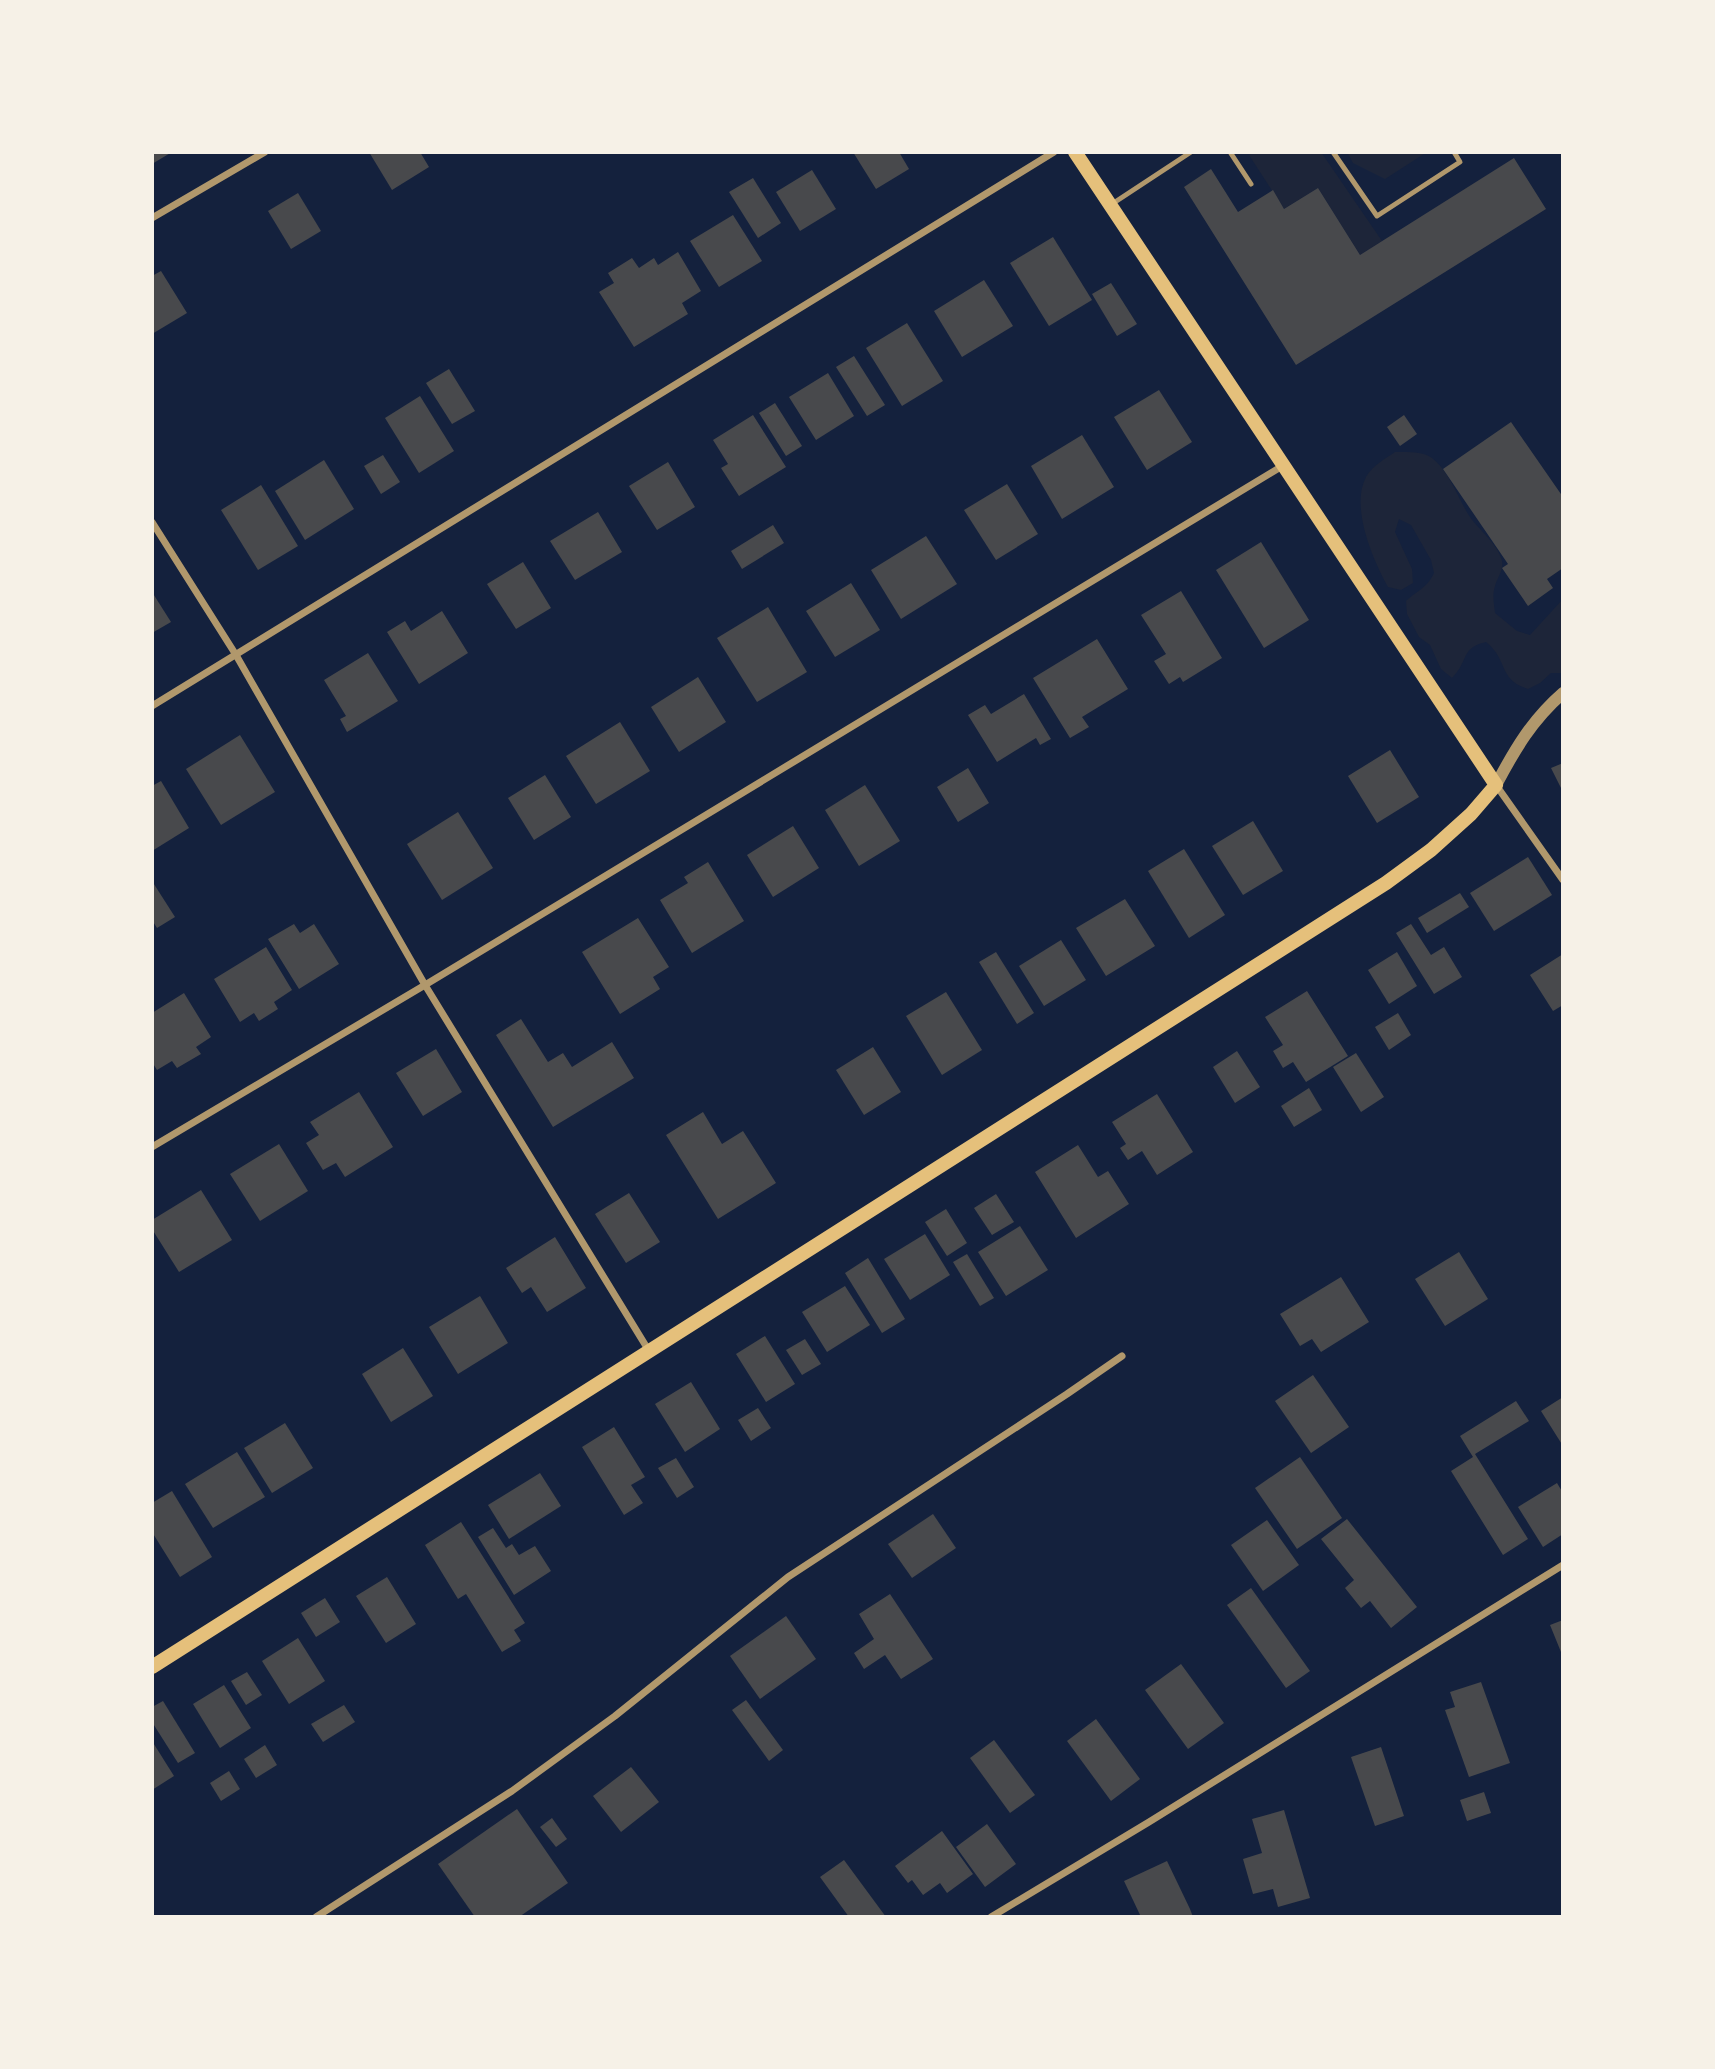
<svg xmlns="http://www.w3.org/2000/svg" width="1715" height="2069" font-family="'Roboto Condensed',sans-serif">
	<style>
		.green { fill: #1d2539 }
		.building { fill: #48494c }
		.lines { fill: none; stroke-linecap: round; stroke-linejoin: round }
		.service { stroke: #b1986c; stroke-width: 5 }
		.minor { stroke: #b1986c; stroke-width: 7 }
		.tertiary { stroke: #b1986c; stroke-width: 12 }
		.secondary { stroke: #e5c07b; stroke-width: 14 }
	</style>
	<rect width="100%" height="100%" fill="#14213d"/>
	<!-- green -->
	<g class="green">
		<path d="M1254 152H1321L1382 241 1360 255 1318 188 1284 209 1249 155Z"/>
		<path d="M1347 152H1427L1385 179 1353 163Z"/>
		<path d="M1395 452C1406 452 1423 451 1432 458 1450 472 1458 499 1470 517 1479 530 1498 544 1502 561 1504 570 1497 578 1495 586 1492 595 1494 604 1495 613L1517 631 1530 635 1563 599V673H1551L1540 683 1528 689C1497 679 1509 660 1486 642 1460 648 1469 661 1452 678L1441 669 1430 645 1419 637 1407 614 1406 601C1418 590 1427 588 1434 573L1431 560 1411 525 1399 519 1395 532 1412 569 1413 583 1401 590 1388 587C1373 560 1350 507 1366 477 1372 466 1385 459 1395 452Z"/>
	</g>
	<!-- building -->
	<g class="building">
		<path d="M152 152H172L152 164Z"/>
		<path d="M369 152H420L429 167 392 190Z"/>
		<path d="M853 152H899L909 169 876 189Z"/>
		<path d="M1514 158 1546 209 1296 365 1184 187 1211 169 1238 212 1273 190 1284 209 1318 188 1360 255Z"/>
		<path d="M812 170 836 209 800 231 776 192Z"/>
		<path d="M753 178 781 223 758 238 729 192Z"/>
		<path d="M298 193 321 231 291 249 268 211Z"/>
		<path d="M733 215 762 261 719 287 690 241Z"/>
		<path d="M1053 237 1092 300 1049 326 1010 263Z"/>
		<path d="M678 252 701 291 682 303 688 314 634 347 599 292 614 283 608 273 632 258 639 268 654 258 658 265Z"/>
		<path d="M161 271 187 313 152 334V276Z"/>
		<path d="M984 280 1013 326 962 357 934 311Z"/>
		<path d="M1111 283 1137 324 1117 336 1092 294Z"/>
		<path d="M907 323 943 381 902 406 866 348Z"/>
		<path d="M854 356 885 405 867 416 836 367Z"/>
		<path d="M449 369 475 411 452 424 426 383Z"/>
		<path d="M828 373 854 416 816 440 789 397Z"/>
		<path d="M1159 390 1192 442 1147 470 1114 417Z"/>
		<path d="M420 396 454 451 419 473 385 418Z"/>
		<path d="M775 403 802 446 786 456 759 413Z"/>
		<path d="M753 415 786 467 739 496 721 468 728 464 713 440Z"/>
		<path d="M1404 415 1417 434 1400 446 1387 427Z"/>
		<path d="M1511 422 1563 497V568L1547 579 1553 588 1528 606 1502 568 1508 564 1443 469Z"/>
		<path d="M1082 435 1114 487 1062 519 1031 466Z"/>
		<path d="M383 455 400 482 381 494 364 466Z"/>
		<path d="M324 460 354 509 305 540 275 491Z"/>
		<path d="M668 462 695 507 657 530 629 486Z"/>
		<path d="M1007 484 1038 534 996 560 964 510Z"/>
		<path d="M261 485 298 546 258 570 221 510Z"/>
		<path d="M598 512 622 552 575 580 550 541Z"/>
		<path d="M773 525 784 543 742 569 731 551Z"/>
		<path d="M926 536 957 584 901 619 871 570Z"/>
		<path d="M1261 542 1309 620 1264 648 1216 570Z"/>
		<path d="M523 562 551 608 516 629 487 584Z"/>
		<path d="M851 583 880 630 835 657 806 611Z"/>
		<path d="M1181 591 1222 658 1183 682 1180 677 1169 684 1154 661 1166 654 1141 615Z"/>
		<path d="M152 592 171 622 152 633Z"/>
		<path d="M768 607 807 672 757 702 717 638Z"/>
		<path d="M442 611 468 653 419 684 387 632 405 621 411 631Z"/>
		<path d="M1097 639 1128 689 1082 717 1089 727 1070 738 1033 678Z"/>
		<path d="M368 653 398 701 347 732 340 719 346 716 324 680Z"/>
		<path d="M698 677 726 722 679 752 651 707Z"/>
		<path d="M1024 694 1051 739 1040 745 1036 738 997 762 968 715 985 705 991 714Z"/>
		<path d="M620 722 650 771 596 804 566 756Z"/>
		<path d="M240 735 275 792 221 825 186 769Z"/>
		<path d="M1390 750 1419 797 1377 823 1348 776Z"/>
		<path d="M1563 763V792L1551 768Z"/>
		<path d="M968 768 989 803 958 822 937 787Z"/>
		<path d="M545 775 571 817 534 840 508 798Z"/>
		<path d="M161 781 189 828 152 851V786Z"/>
		<path d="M865 785 900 841 859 866 825 810Z"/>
		<path d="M458 812 493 868 442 900 407 844Z"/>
		<path d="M1253 821 1283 871 1243 895 1212 846Z"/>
		<path d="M793 826 819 868 773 897 747 855Z"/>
		<path d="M1184 849 1225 915 1189 938 1148 871Z"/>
		<path d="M1528 857 1552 895 1494 931 1470 893Z"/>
		<path d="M708 862 744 921 692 953 660 900 688 883 684 877Z"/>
		<path d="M152 881 175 917 157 928 152 920Z"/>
		<path d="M1460 893 1469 907 1427 933 1418 918Z"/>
		<path d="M1125 899 1155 946 1106 976 1076 928Z"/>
		<path d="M638 918 669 967 653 977 660 989 620 1014 582 952Z"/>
		<path d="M294 924 300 933 314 924 339 964 299 989 268 939Z"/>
		<path d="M1411 924 1431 955 1444 947 1462 977 1434 994 1396 933Z"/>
		<path d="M1061 940 1086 980 1044 1006 1019 966Z"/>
		<path d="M266 947 292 990 274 1002 278 1009 259 1021 254 1013 240 1022 214 979Z"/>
		<path d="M996 952 1034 1013 1017 1024 979 962Z"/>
		<path d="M1397 952 1417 986 1389 1004 1368 970Z"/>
		<path d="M1563 954V1005L1553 1011 1530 975Z"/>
		<path d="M1307 991 1348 1056 1306 1082 1293 1062 1283 1068 1273 1051 1283 1045 1265 1017Z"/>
		<path d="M946 992 982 1050 942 1075 906 1016Z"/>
		<path d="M184 993 211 1037 196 1047 201 1054 177 1068 172 1061 157 1070 152 1062V1013Z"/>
		<path d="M1398 1013 1411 1035 1389 1050 1375 1027Z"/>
		<path d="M521 1019 548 1062 563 1053 572 1067 612 1042 634 1078 553 1127 496 1035Z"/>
		<path d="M873 1047 901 1092 864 1115 836 1070Z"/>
		<path d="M436 1049 462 1092 423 1116 396 1073Z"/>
		<path d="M1237 1051 1260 1087 1235 1103 1213 1067Z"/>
		<path d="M1356 1053 1384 1097 1361 1112 1333 1067Z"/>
		<path d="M1309 1088 1322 1110 1294 1127 1281 1106Z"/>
		<path d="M359 1092 393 1147 345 1177 336 1163 323 1170 306 1143 319 1135 310 1122Z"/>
		<path d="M1157 1094 1193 1152 1157 1175 1142 1151 1128 1160 1120 1148 1126 1144 1112 1122Z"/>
		<path d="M703 1112 722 1144 743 1131 776 1183 718 1219 666 1135Z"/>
		<path d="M279 1144 308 1191 260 1221 230 1174Z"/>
		<path d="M1078 1145 1098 1177 1108 1171 1129 1204 1076 1238 1035 1172Z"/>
		<path d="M201 1190 232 1240 179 1272 152 1229V1220Z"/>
		<path d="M629 1193 660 1242 626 1263 595 1214Z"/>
		<path d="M996 1194 1014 1222 992 1235 974 1208Z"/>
		<path d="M946 1209 967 1243 947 1256 925 1222Z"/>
		<path d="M1020 1226 1048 1270 1006 1296 978 1252Z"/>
		<path d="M925 1234 950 1275 910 1300 884 1259Z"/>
		<path d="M555 1237 586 1288 547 1312 531 1287 522 1293 506 1268Z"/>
		<path d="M1459 1252 1488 1299 1445 1326 1415 1279Z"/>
		<path d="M967 1254 994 1298 980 1306 953 1262Z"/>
		<path d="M868 1258 905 1319 882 1333 845 1273Z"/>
		<path d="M1341 1277 1369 1322 1321 1352 1312 1339 1300 1346 1280 1314Z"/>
		<path d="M845 1286 870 1325 827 1352 802 1312Z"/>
		<path d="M480 1296 508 1343 458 1374 429 1327Z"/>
		<path d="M765 1336 795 1384 766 1402 736 1354Z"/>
		<path d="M805 1339 821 1364 802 1375 786 1350Z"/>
		<path d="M403 1348 433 1396 391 1422 362 1374Z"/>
		<path d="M1313 1375 1349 1427 1311 1453 1275 1401Z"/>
		<path d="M691 1382 720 1429 685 1452 655 1404Z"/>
		<path d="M1563 1397V1446L1541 1411Z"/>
		<path d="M1516 1401 1529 1421 1475 1454 1528 1539 1503 1555 1451 1471 1473 1457 1460 1436Z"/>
		<path d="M758 1408 771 1428 751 1441 738 1420Z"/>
		<path d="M285 1423 313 1468 272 1493 244 1448Z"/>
		<path d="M614 1427 645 1477 631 1485 643 1503 624 1515 582 1447Z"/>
		<path d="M237 1452 265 1497 213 1528 185 1484Z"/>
		<path d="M1300 1457 1342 1518 1297 1549 1255 1488Z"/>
		<path d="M676 1458 694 1487 677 1498 658 1468Z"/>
		<path d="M540 1473 561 1506 509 1539 488 1505Z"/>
		<path d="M1557 1483 1563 1493V1534L1543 1547 1518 1507Z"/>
		<path d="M172 1491 212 1557 180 1577 152 1532V1503Z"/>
		<path d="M933 1514 956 1548 912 1578 888 1544Z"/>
		<path d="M1347 1519 1417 1607 1391 1628 1370 1601 1361 1608 1345 1588 1354 1580 1321 1539Z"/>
		<path d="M1267 1520 1299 1565 1263 1591 1231 1545Z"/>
		<path d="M461 1522 525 1623 514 1630 521 1641 502 1652 466 1594 458 1599 425 1545Z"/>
		<path d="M493 1528 506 1548 512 1544 519 1555 535 1546 551 1571 514 1595 478 1537Z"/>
		<path d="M387 1577 416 1624 386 1643 356 1596Z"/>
		<path d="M1251 1588 1310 1671 1286 1688 1227 1605Z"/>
		<path d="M890 1594 933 1659 901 1679 885 1655 864 1669 854 1653 874 1639 859 1614Z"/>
		<path d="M325 1598 340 1622 316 1637 301 1613Z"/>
		<path d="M786 1616 816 1659 760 1699 730 1656Z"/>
		<path d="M1563 1620V1657L1550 1625Z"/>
		<path d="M298 1638 325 1681 289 1704 262 1661Z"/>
		<path d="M1181 1664 1224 1723 1188 1749 1145 1690Z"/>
		<path d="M247 1672 262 1695 246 1705 231 1681Z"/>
		<path d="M1481 1682 1510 1763 1469 1777 1445 1710 1455 1707 1450 1692Z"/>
		<path d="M224 1685 251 1728 220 1748 193 1704Z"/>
		<path d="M746 1700 783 1750 769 1761 732 1710Z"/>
		<path d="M163 1701 195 1753 178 1763 152 1722V1707Z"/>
		<path d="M344 1705 355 1722 323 1742 311 1724Z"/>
		<path d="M1096 1719 1140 1779 1111 1801 1067 1741Z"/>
		<path d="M994 1740 1035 1795 1010 1813 970 1758Z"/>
		<path d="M152 1741 174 1776 152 1790Z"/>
		<path d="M265 1745 277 1765 256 1778 244 1759Z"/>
		<path d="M1381 1747 1404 1816 1375 1826 1351 1757Z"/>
		<path d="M631 1767 659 1802 621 1832 593 1796Z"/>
		<path d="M229 1771 240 1789 221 1801 210 1783Z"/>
		<path d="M1484 1792 1491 1813 1467 1821 1460 1800Z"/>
		<path d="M517 1809 568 1883 519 1917H475L438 1864Z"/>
		<path d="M1284 1810 1310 1898 1278 1907 1273 1889 1253 1894 1243 1859 1262 1853 1252 1819Z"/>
		<path d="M552 1818 567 1839 556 1847 540 1827Z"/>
		<path d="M987 1824 1016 1864 985 1887 956 1847Z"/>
		<path d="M942 1831 973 1874 947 1893 940 1883 923 1895 912 1880 908 1883 895 1866Z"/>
		<path d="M844 1860 886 1917H849L820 1877Z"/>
		<path d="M1167 1861 1190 1909 1193 1917H1141L1124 1881Z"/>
	</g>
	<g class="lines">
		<!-- service -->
		<g class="service">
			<path d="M1230 152 1251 184"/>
			<path d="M1333 152 1377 216 1460 162 1454 152"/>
			<path d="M1112 204 1191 152"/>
		</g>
		<!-- minor -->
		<g class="minor">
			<path d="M152 218 265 152"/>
			<path d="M152 522 236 655 425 985 649 1351"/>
			<path d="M152 706 1054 152"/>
			<path d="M1496 785 1563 880"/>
			<path d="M152 1147 425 985 1284 465"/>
			<path d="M316 1917 512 1791 615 1716 788 1577 1067 1394 1122 1356"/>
			<path d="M991 1917 1149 1822 1563 1565"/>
		</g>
		<!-- tertiary -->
		<path class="tertiary" d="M1496 785C1515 749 1532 720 1563 693"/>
		<!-- secondary -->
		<path class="secondary" d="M152 1667 1386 883 1431 850 1471 814 1496 785 1075 152"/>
	</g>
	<!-- border -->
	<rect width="1715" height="2069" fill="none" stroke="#f6f1e7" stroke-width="308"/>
</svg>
